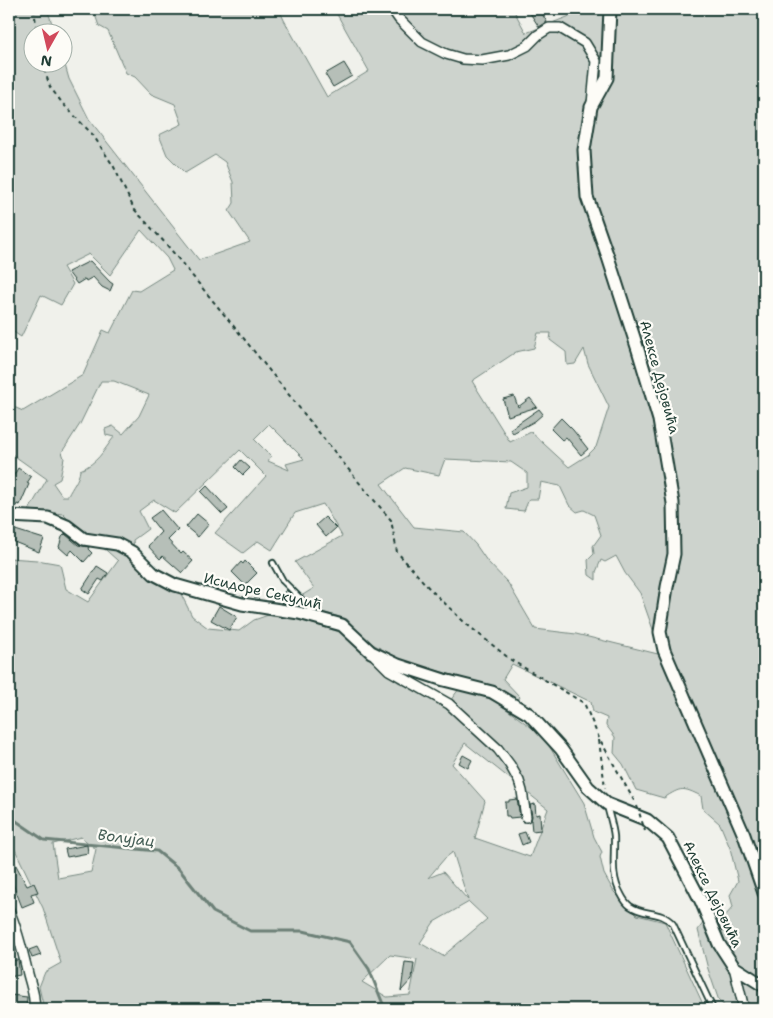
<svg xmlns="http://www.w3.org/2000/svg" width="773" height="1018" font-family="'Shantell Sans',sans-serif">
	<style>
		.green { fill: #cdd3cd; stroke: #768880; fill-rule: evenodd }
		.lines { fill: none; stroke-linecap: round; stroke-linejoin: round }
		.stream { stroke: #6c8077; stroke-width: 3 }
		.building { fill: #b6bfb8; stroke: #1f3d34 }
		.service-casing { stroke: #1f3d34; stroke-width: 8 }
		.minor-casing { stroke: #1f3d34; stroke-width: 12 }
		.tertiary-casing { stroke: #1f3d34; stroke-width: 15 }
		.path { stroke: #1f3d34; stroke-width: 2; stroke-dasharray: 4 4; stroke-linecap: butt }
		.service { stroke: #fdfcf7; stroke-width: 4.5 }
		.minor { stroke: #fdfcf7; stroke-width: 9 }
		.tertiary { stroke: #fdfcf7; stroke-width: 11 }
		.path-bridge { stroke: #1f3d34; stroke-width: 2; stroke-dasharray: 4 4; stroke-linecap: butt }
		.labels { text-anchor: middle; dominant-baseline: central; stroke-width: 4.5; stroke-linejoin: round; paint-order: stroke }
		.street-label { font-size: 14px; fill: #1f3d34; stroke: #fdfcf7 }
		.water-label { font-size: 15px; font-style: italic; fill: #455e56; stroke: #fdfcf7 }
	</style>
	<rect width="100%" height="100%" fill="#f0f1eb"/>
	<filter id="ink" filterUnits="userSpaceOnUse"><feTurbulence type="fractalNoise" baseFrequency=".02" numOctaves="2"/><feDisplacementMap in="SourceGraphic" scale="10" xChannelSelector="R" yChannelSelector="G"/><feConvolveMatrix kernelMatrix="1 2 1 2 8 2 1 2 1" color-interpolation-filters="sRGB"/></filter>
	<g filter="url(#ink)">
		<!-- green -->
		<path class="green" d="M9 9H47L55 32H32V62H62L63 58 69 79 89 119 199 260 250 242 229 211 234 203 233 182 225 162 215 155 185 173 167 155 159 135 182 124 175 104 151 94 135 77 126 73 108 31 99 26 93 9H279L284 20 327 97 369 71 334 9H513L526 33 588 9H764V1009H728L719 1001 708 969 698 930 704 922 729 965 731 974 741 976 720 936 726 923 725 916 733 907 730 895 738 881 730 848 720 824 703 809 701 796C683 787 681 787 664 798L636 790 623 764 614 753 615 737 606 725 607 718 593 712 591 702 512 664 503 679 520 697 517 702 487 685 404 661 365 640 347 619 322 612 277 613 343 633 385 672 398 682 447 705 459 689 494 700 543 736 584 803 594 837 602 852 600 857 604 874 614 892 637 915 665 922 702 1002V1009H44L39 987 45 972 61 963 43 908 9 837V558L37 560 60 564 66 589 88 602 118 561 107 551 78 529 63 514 29 510 47 479 9 452V405L23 411 83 375 103 330 110 333 132 290 139 291 173 270 167 258 141 230 110 275 89 254 63 267 73 284 61 305 41 295 21 337 9 329ZM538 333H551L550 340 566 352 567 365 575 364 584 349 588 364 609 407 596 447 588 455 569 467 531 432 510 442 472 381 516 352 534 348ZM101 381H114L149 395 139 416 123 434 113 426 105 429 106 435 114 437C103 451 98 463 80 470 79 480 72 487 68 496H62L53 483 60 479 64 458 62 452 80 424ZM269 424 304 459 286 464 289 470 268 461 271 456 254 439ZM240 450 266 476 215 533 243 553 258 541 272 550 295 513 323 504 342 536 295 562 314 588 274 613 254 620 239 631 208 628 192 616 180 592 135 560 133 540 148 529 139 511 154 500 175 513ZM445 459 511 462 527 473V487L509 493 506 509 524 511 529 499H538L541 482 560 486 569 505 577 512 584 510 594 515 601 535 593 546 594 554 588 560 589 575 596 580V572L601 560 605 562 616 556 625 573 640 593 662 655 576 634 535 629 508 583 487 561 476 545 464 532 414 527 381 484 405 468 439 475ZM465 743 548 809 530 857 475 838 485 801 452 764ZM81 837 96 849 91 872 58 878 53 844ZM453 852 468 900 443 872 428 878 445 858ZM469 902 487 919 443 956 420 943 434 922ZM390 955 417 959 410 995 387 997 362 982Z"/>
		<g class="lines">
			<!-- stream -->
			<path class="stream" d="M9 816 44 840 157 851 179 869 213 912 250 931H303L350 942 369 969 385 1009"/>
		</g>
		<!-- building -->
		<g class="building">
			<path d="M536 9H539L547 22 539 27 530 13Z"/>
			<path d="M344 63 352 76 333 87 325 74Z"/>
			<path d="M90 261 110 282 113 284 110 291 102 287 93 277 86 281 85 279 77 284 68 272Z"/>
			<path d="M514 396 518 407 530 398 537 407 508 416 503 399Z"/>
			<path d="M539 409 543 414 535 421 513 433 510 429Z"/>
			<path d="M561 418 573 430 588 449 581 455 566 437 562 440 551 429Z"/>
			<path d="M241 460 250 468 243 475 235 467Z"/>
			<path d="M18 468 31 477 27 483 29 484 20 505 17 504 15 509H9V484Z"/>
			<path d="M207 486 228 509 222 514 201 492Z"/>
			<path d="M161 510 178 530 168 540 181 554 183 552 193 561 182 573 163 556 160 559 148 546 161 532 150 518Z"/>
			<path d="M197 514 209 524 198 537 186 527Z"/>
			<path d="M325 517 336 528 326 537 316 525Z"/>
			<path d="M9 528 44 539 39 552 9 540Z"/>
			<path d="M65 534 78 545 89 547 88 549 92 553 84 562 72 550 68 555 59 547 62 537Z"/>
			<path d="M245 561 257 573 245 585 232 572 241 562 243 564Z"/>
			<path d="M97 566 108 573 103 581 99 579 89 594 82 589Z"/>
			<path d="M286 590 293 596 286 603H283L278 598Z"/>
			<path d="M219 606 237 617 229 630 211 620Z"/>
			<path d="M463 755 472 760 468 768 459 763Z"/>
			<path d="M517 799 520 817 510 818 509 816H506L505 802H509V800Z"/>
			<path d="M535 804 536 815 540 814 541 830 532 831 531 821 532 816 530 805Z"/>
			<path d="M525 832 529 842 522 845 518 834Z"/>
			<path d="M87 845 88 853 67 857 65 849Z"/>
			<path d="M9 852 27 886 34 883 38 892 31 894 34 902 22 907 13 884H12L9 878Z"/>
			<path d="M37 947 41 955 32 958 29 950Z"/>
			<path d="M18 960 20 975 9 977V961Z"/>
			<path d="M405 962 414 963 412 979 401 991Z"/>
			<path d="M11 995 27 997 26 1009H10Z"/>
		</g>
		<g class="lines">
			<!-- service casing -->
			<g class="service-casing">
				<g id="service">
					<path d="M273 563 283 581 307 605 312 614"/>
					<path d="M607 805C609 815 613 826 614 836 615 856 610 875 621 894 623 898 626 903 630 906 644 916 661 910 673 924L713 1009"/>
				</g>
			</g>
			<!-- minor casing -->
			<g class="minor-casing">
				<g id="minor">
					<path d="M392 9 399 19 422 42 446 54 463 59 482 60 509 55 527 46 538 35 549 28H560L585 43 596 61 592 104"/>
					<path d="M375 656 389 670 449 704 498 749 510 765 519 781 522 791 526 817"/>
					<path d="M9 910C18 931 23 953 28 974 31 986 36 998 34 1009"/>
					<path d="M734 967 744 1009"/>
				</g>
			</g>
			<!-- tertiary casing -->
			<g class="tertiary-casing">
				<g id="tertiary">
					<path d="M610 9 607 78 591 107 584 150 587 197 608 257 638 350 659 420 673 503 674 554 667 587 660 632 664 650 744 835 764 893"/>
					<path d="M9 516 48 518 67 526 84 539 117 544 132 552 154 574 175 585 242 604 299 613 342 625 371 652 398 665 444 680 492 692 529 714 561 749 588 787 607 804 647 820 668 838 701 901 719 944 734 967 764 986"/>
				</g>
			</g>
			<!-- path -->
			<g class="path">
				<path d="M34 9 37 32"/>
				<path d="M42 62 50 87 63 104 93 135 114 167 134 209 167 245 245 340 357 480 391 520 397 552 428 587 464 622 511 660 584 703 599 738 636 804"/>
				<path d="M599 740 605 788"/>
			</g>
			<!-- service -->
			<use href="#service" class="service"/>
			<!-- minor -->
			<use href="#minor" class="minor"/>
			<!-- tertiary -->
			<use href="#tertiary" class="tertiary"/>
			<!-- path-bridge -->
			<path class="path-bridge" d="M637 806 645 831"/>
		</g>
	</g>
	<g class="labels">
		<!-- street labels -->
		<g class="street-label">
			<text transform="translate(660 377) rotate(75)">Алексе Дејовића</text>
			<text transform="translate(263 591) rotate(13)">Исидоре Секулић</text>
			<text transform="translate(713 894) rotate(64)">Алексе Дејовића</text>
		</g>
		<!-- water labels -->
		<g class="water-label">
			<text transform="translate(126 838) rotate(7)">Волујац</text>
		</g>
	</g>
	<!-- margin -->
	<rect width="773" height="1018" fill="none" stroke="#fdfcf7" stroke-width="30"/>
	<rect x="15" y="15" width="743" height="988" fill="none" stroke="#1f3d34" stroke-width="2" filter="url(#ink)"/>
	<!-- north arrow -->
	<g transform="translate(48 48) rotate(188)"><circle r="24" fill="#fdfcf7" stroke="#a4b0a9"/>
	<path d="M0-4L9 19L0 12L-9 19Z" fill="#d1495b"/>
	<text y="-8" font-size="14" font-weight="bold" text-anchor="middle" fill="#1f3d34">N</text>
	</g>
</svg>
